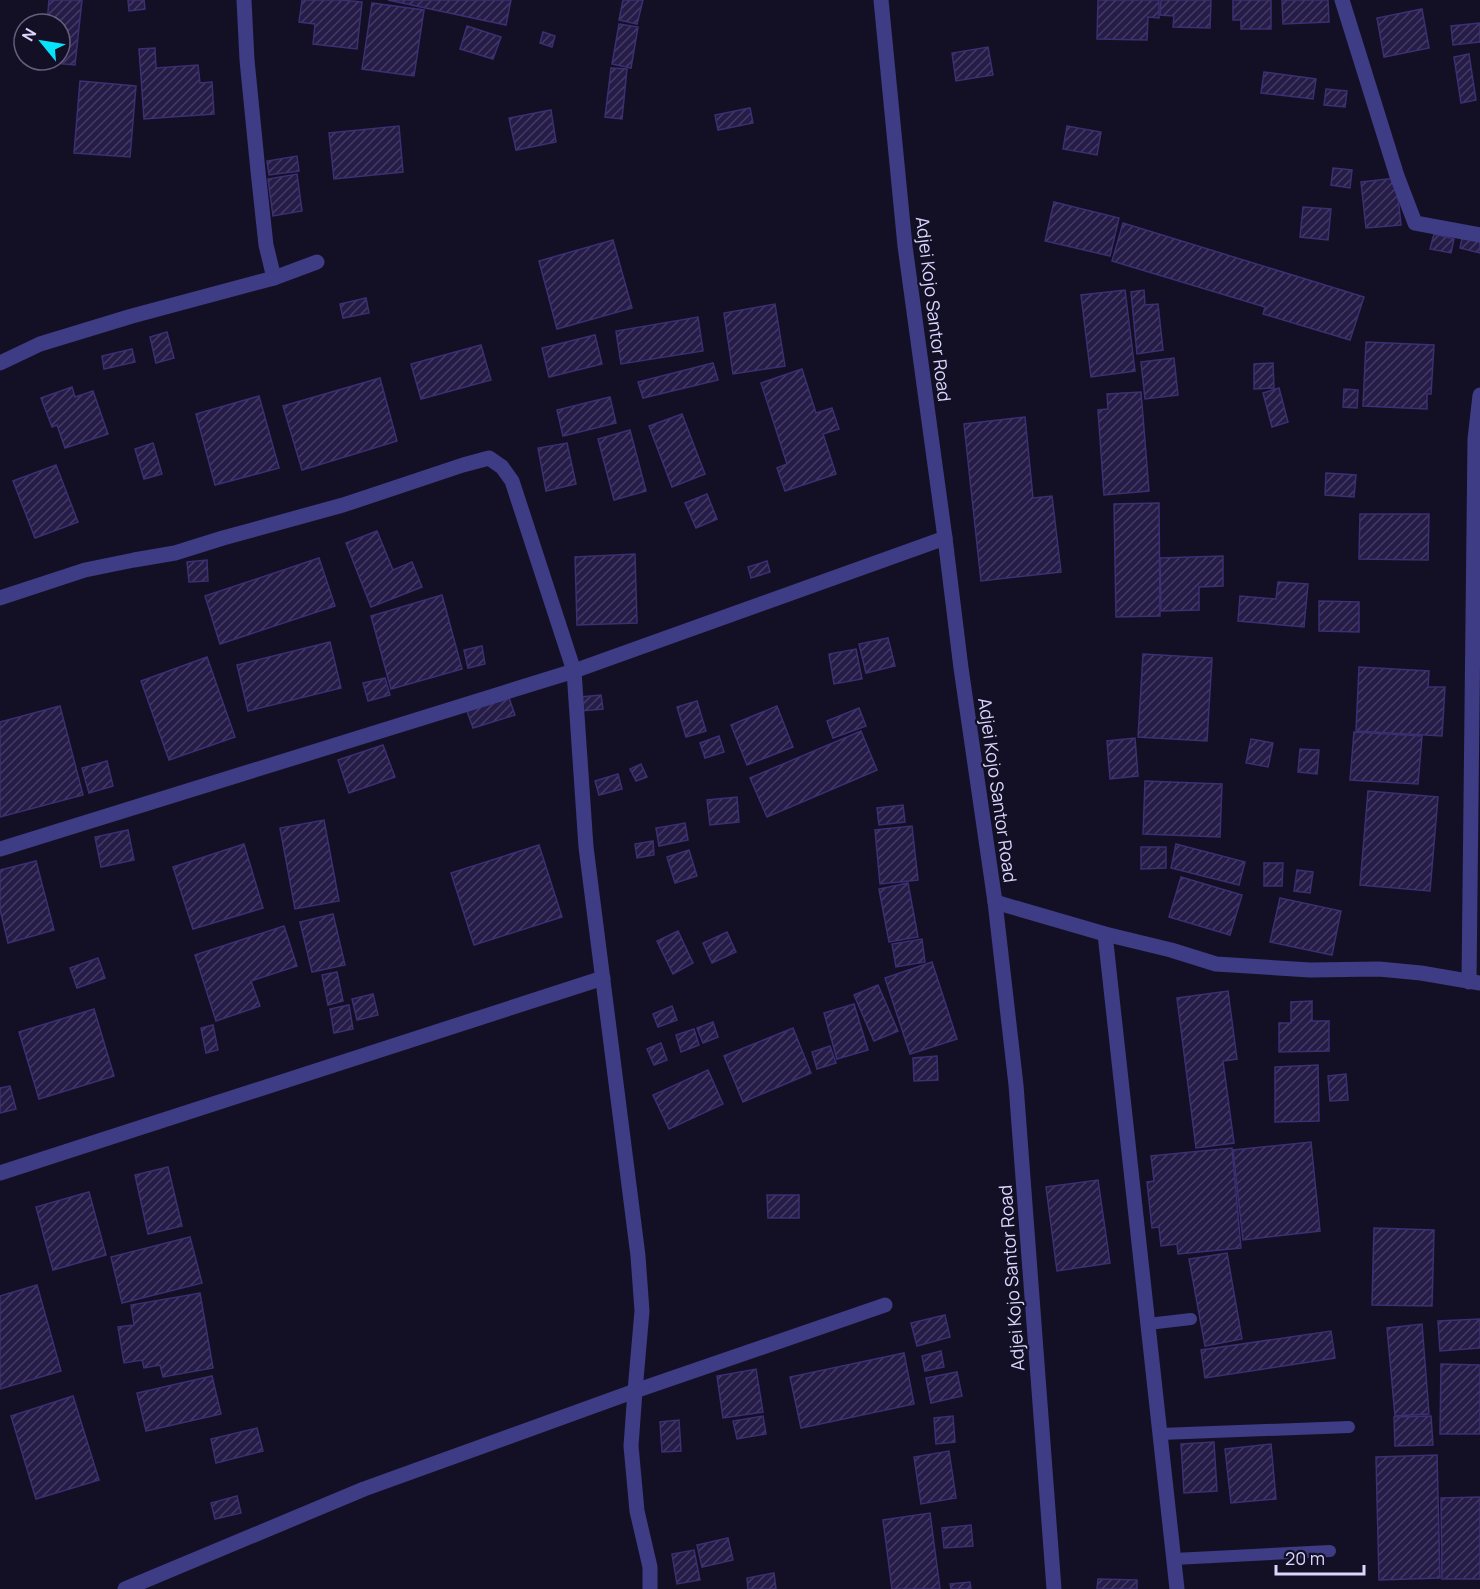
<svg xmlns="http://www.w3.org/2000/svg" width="1480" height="1589" font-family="Manrope,sans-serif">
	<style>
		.building { fill: url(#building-hatch); stroke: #3c2f72; stroke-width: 1.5 }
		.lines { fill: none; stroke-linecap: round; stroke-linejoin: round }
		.service { stroke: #3e3c84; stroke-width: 12 }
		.minor { stroke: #3e3c84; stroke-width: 15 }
		.tertiary { stroke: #3e3c84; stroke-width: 15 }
		.labels { text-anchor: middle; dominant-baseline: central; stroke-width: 4.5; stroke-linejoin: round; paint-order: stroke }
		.street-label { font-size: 18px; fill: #dad6fe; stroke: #131026 }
	</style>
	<defs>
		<pattern id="building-hatch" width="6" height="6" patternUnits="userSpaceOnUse" patternTransform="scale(1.5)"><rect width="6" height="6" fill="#251c47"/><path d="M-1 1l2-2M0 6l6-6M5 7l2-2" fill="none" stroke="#443c63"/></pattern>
	</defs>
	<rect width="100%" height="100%" fill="#131026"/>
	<!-- building -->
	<g class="building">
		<path d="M49 0H82L75 65 43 62V60H60V24H47Z"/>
		<path d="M128 0H144L145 9 129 11Z"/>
		<path d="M302 0H341L362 2 357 49 313 44 315 24 299 22Z"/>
		<path d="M388 0H511L506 25Z"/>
		<path d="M623 0H643L637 24 619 20Z"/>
		<path d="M1098 0H1159V18L1148 17 1147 40 1097 39Z"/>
		<path d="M1161 0H1211L1210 28 1173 27 1174 16 1160 15Z"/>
		<path d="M1233 0H1271V29H1241V20H1233Z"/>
		<path d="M1282 0H1328L1329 22 1283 24Z"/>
		<path d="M372 3 424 10 414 76 362 69Z"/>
		<path d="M1422 9 1429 48 1384 57 1377 18Z"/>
		<path d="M1480 23V42L1453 45 1451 26Z"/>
		<path d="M619 24 638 27 631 68 612 64Z"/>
		<path d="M467 26 501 37 493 59 460 49Z"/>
		<path d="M543 32 555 36 552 47 540 43Z"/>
		<path d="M988 47 993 75 956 81 952 53Z"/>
		<path d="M155 48 156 68 198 65 200 83 212 82 214 114 144 119 139 49Z"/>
		<path d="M1469 54 1476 100 1461 103 1454 57Z"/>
		<path d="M611 68 627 69 622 119 605 117Z"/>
		<path d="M1264 72 1316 79 1313 99 1261 93Z"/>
		<path d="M80 81 136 86 130 157 74 153Z"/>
		<path d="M1326 89 1347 91 1345 107 1324 105Z"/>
		<path d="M750 108 753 123 718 130 715 115Z"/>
		<path d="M551 110 556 142 516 150 509 118Z"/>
		<path d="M399 126 403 172 334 179 329 133Z"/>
		<path d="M1067 126 1101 132 1097 155 1063 149Z"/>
		<path d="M297 156 299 171 269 175 267 161Z"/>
		<path d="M1333 168 1352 170 1350 188 1331 185Z"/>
		<path d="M297 174 302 211 273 216 268 179Z"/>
		<path d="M1396 178 1401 225 1366 228 1361 182Z"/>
		<path d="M1054 202 1119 218 1110 256 1045 241Z"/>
		<path d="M1303 207 1331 209 1328 240 1300 237Z"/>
		<path d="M1123 223 1364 297 1350 340 1263 314 1265 307 1112 261Z"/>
		<path d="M1434 234 1454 239 1451 253 1430 249Z"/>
		<path d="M1463 234 1480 238V253L1460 248Z"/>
		<path d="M613 240 632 308 557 329 539 261Z"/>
		<path d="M1125 290 1135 371 1091 377 1081 295Z"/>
		<path d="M1144 290 1145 305 1158 304 1163 350 1137 354 1131 292Z"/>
		<path d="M366 298 369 313 343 318 340 304Z"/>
		<path d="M775 304 785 366 733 374 724 313Z"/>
		<path d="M698 317 703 351 621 364 616 331Z"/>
		<path d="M167 332 174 358 156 363 150 337Z"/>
		<path d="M595 335 602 364 549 377 542 348Z"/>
		<path d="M1366 342 1434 345 1431 394H1427V409L1363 406Z"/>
		<path d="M481 345 491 380 421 399 411 364Z"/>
		<path d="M132 349 135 362 104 369 102 356Z"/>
		<path d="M1174 358 1178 395 1145 399 1141 362Z"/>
		<path d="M713 363 718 380 643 398 638 382Z"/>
		<path d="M1273 363 1274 388 1254 389V364Z"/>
		<path d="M802 369 816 413 832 408 839 429 823 434 836 474 785 491 777 468 787 464 761 383Z"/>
		<path d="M380 378 397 441 302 470 283 406Z"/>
		<path d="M72 387 75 397 93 391 108 434 65 448 57 425 52 427 41 398Z"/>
		<path d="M1279 388 1288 422 1272 427 1263 393Z"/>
		<path d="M1344 389 1358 390 1357 408 1343 407Z"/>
		<path d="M1141 392 1149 491 1104 495 1098 410 1108 409 1107 394Z"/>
		<path d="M259 396 279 468 215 485 196 414Z"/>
		<path d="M610 397 616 423 563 436 557 410Z"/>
		<path d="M682 414 705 474 672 487 649 426Z"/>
		<path d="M1025 417 1033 498 1052 496 1061 572 981 581 964 424Z"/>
		<path d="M630 430 646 491 614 500 598 439Z"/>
		<path d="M153 443 162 474 144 479 135 449Z"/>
		<path d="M567 443 576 484 546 491 538 448Z"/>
		<path d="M56 465 78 522 35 538 13 481Z"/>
		<path d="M1326 473 1356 475 1354 497 1325 495Z"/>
		<path d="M707 494 717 519 696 528 685 503Z"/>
		<path d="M1159 503 1160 616 1116 617 1114 504Z"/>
		<path d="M1360 514H1429L1428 560 1359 559Z"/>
		<path d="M377 531 393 570 412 562 422 587 371 607 346 543Z"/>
		<path d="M635 554 637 623 577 625 575 557Z"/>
		<path d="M1223 556V586L1199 587V610L1161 611 1160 558Z"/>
		<path d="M319 558 335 606 220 644 205 596Z"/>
		<path d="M207 560 208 581 189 582 187 562Z"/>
		<path d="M767 561 770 572 751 578 748 567Z"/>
		<path d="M1278 582 1308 584 1304 627 1238 621 1240 596 1276 599Z"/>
		<path d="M442 595 462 669 391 689 371 616Z"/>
		<path d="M1319 601 1359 602V632L1319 631Z"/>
		<path d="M888 638 895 666 866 673 859 644Z"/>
		<path d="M330 642 341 688 248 711 237 665Z"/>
		<path d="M482 646 485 664 468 668 464 650Z"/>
		<path d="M856 649 862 679 834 684 829 654Z"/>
		<path d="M1143 654 1212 658 1207 741 1138 737Z"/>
		<path d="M207 657 235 737 169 760 141 681Z"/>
		<path d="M1359 667 1429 671 1428 687H1445L1442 736 1356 731Z"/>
		<path d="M385 678 390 695 368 701 363 683Z"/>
		<path d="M601 695 603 709 581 711 580 697Z"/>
		<path d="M509 698 515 715 473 728 467 711Z"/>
		<path d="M697 701 706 731 686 737 677 707Z"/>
		<path d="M60 706 83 795 0 817V722Z"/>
		<path d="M777 706 793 747 747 765 731 725Z"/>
		<path d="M859 708 866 726 833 738 827 721Z"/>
		<path d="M861 731 877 770 767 817 750 778Z"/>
		<path d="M1354 732 1422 736 1418 784 1350 780Z"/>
		<path d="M719 736 724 752 705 758 700 743Z"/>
		<path d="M1135 738 1138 776 1110 779 1107 741Z"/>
		<path d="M1251 739 1273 743 1268 767 1246 763Z"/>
		<path d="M383 745 395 777 349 793 338 760Z"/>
		<path d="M1300 749 1319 750 1317 774 1298 772Z"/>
		<path d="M107 761 113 786 89 793 82 768Z"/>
		<path d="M641 764 647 777 636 781 630 769Z"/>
		<path d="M618 774 622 789 599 795 595 781Z"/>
		<path d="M1145 781 1222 784 1220 837 1143 834Z"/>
		<path d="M1368 791 1438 797 1430 891 1360 885Z"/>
		<path d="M737 797 739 822 710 825 707 800Z"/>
		<path d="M903 805 905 822 879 825 877 808Z"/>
		<path d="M324 820 339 901 295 909 280 828Z"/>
		<path d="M685 823 688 840 659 846 656 828Z"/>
		<path d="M912 826 918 880 880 884 875 830Z"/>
		<path d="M128 830 134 860 101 867 95 837Z"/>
		<path d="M653 841 654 855 637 858 635 844Z"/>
		<path d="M244 844 263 908 193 929 173 867Z"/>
		<path d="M1176 844 1245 862 1239 885 1171 868Z"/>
		<path d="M539 845 562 917 474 945 451 873Z"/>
		<path d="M1141 847H1166V868L1141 869Z"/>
		<path d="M689 850 697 876 675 883 667 857Z"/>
		<path d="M36 861 54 930 8 943 0 909V870Z"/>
		<path d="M1264 863H1283L1282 886H1264Z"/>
		<path d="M1297 870 1313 872 1310 893 1294 891Z"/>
		<path d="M1181 877 1242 895 1230 935 1169 917Z"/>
		<path d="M908 883 918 937 889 942 879 889Z"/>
		<path d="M1280 898 1341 911 1332 955 1270 942Z"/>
		<path d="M333 914 345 965 312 972 300 922Z"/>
		<path d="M284 926 297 966 251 981 260 1006 216 1021 195 955Z"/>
		<path d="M678 931 693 963 673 974 657 941Z"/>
		<path d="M727 932 736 952 712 963 703 943Z"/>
		<path d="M922 939 925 962 896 967 892 944Z"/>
		<path d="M98 958 105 978 77 988 70 968Z"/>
		<path d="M932 962 957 1039 910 1054 885 978Z"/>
		<path d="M337 972 343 1001 328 1005 322 975Z"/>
		<path d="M878 985 898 1031 874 1041 854 995Z"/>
		<path d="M1228 991 1237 1059 1223 1061 1234 1143 1196 1148 1177 998Z"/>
		<path d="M373 994 378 1015 357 1020 352 999Z"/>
		<path d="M1312 1001V1021H1329V1051L1279 1052V1023H1291V1002Z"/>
		<path d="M854 1004 868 1050 837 1059 824 1013Z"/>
		<path d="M349 1005 353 1029 334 1033 330 1009Z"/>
		<path d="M672 1006 677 1020 658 1027 653 1014Z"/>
		<path d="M94 1009 114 1076 39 1099 19 1032Z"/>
		<path d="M713 1022 718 1037 703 1043 697 1028Z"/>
		<path d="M213 1025 218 1050 206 1053 201 1028Z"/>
		<path d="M793 1028 811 1073 743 1102 724 1056Z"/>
		<path d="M694 1029 699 1045 681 1052 676 1035Z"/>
		<path d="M661 1043 667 1060 654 1065 647 1049Z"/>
		<path d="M830 1046 836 1063 817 1069 812 1052Z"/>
		<path d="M937 1056 938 1080 914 1081 913 1058Z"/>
		<path d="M1318 1065 1319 1121 1275 1122V1067Z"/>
		<path d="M708 1070 723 1104 669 1129 653 1095Z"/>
		<path d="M1346 1074 1348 1100 1330 1101 1328 1076Z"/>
		<path d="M10 1086 16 1109 0 1113V1088Z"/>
		<path d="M1311 1142 1320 1231 1243 1240 1233 1150Z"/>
		<path d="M1232 1148 1241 1248 1178 1254 1177 1244 1161 1246 1159 1227 1152 1228 1147 1182 1154 1181 1151 1156Z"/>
		<path d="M168 1167 182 1226 148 1234 135 1175Z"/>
		<path d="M1098 1180 1110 1263 1057 1271 1046 1187Z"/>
		<path d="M89 1192 106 1255 53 1270 36 1207Z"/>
		<path d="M767 1195H799V1218H768Z"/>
		<path d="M1374 1228 1434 1230 1432 1306 1372 1305Z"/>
		<path d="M190 1237 202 1283 122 1303 111 1257Z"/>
		<path d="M1227 1253 1242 1339 1205 1346 1189 1259Z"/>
		<path d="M37 1285 61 1371 0 1389V1296Z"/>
		<path d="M200 1293 213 1368 163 1377 160 1365 144 1368 142 1360 124 1363 118 1327 134 1325 131 1305Z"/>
		<path d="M945 1315 950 1337 917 1346 911 1323Z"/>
		<path d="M1480 1319V1348L1440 1351 1438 1321Z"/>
		<path d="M1422 1324 1429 1414 1395 1416 1387 1328Z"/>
		<path d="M1331 1331 1335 1358 1205 1378 1201 1350Z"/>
		<path d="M941 1351 944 1367 925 1371 922 1356Z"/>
		<path d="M904 1353 914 1404 801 1428 790 1377Z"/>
		<path d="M1441 1364 1480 1365V1434H1440Z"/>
		<path d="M756 1369 763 1412 723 1418 717 1376Z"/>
		<path d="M957 1372 962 1396 931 1403 926 1378Z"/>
		<path d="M212 1376 221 1414 146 1431 137 1393Z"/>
		<path d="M73 1396 99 1480 36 1499 11 1416Z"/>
		<path d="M763 1416 766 1434 737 1439 733 1421Z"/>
		<path d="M953 1416 955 1442 936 1444 934 1418Z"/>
		<path d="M1431 1416 1433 1445 1395 1446 1394 1417Z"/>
		<path d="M679 1420 681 1451 662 1452 660 1422Z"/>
		<path d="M257 1428 263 1451 216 1463 211 1439Z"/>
		<path d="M1214 1442 1217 1491 1184 1493 1181 1444Z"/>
		<path d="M1271 1444 1276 1499 1231 1503 1225 1449Z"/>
		<path d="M949 1451 956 1498 921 1504 914 1457Z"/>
		<path d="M1437 1455 1440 1578 1379 1580 1376 1457Z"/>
		<path d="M237 1496 241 1513 215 1519 211 1503Z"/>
		<path d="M1480 1497V1579H1442L1441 1498Z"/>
		<path d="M930 1513 940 1589H892L883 1520Z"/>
		<path d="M971 1525 973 1546 944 1548 942 1528Z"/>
		<path d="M728 1538 733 1560 702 1567 697 1545Z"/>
		<path d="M694 1550 700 1580 677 1584 672 1554Z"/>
		<path d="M774 1573 776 1589H748L747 1578Z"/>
		<path d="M1098 1579 1137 1580V1589H1097Z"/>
		<path d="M970 1582 971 1589H951L950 1584Z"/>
	</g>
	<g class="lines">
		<!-- service -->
		<g class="service">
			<path d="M1148 1324 1191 1319"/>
			<path d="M1160 1434 1349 1427"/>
			<path d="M1174 1559 1330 1551"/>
		</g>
		<!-- minor -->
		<g class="minor">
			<path d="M244 0 247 60 258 171 266 245 274 278"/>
			<path d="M1342 0 1397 176 1415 223 1480 235"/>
			<path d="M0 363 40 344 132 316 274 278 317 262"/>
			<path d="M0 598 85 570 134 560 175 553 223 538 343 505 463 465 489 458 502 467 512 481 574 671 586 847 638 1256 642 1311 635 1391 631 1446 637 1511 650 1567V1589"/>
			<path d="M0 849 574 671 945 538"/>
			<path d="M995 902 1105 934 1171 950 1216 964 1310 970 1379 969 1421 973 1480 983"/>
			<path d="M1105 934 1177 1589"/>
			<path d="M1469 982 1475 439 1480 395"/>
			<path d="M0 1173 603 978"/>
			<path d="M125 1589 364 1489 635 1391 885 1305"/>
		</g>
		<!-- tertiary -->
		<path class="tertiary" d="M881 0 905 246 945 538 961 668 995 902 1016 1085 1054 1589"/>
	</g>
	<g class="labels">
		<!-- street labels -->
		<g class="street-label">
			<text transform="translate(934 309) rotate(83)">Adjei Kojo Santor Road</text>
			<text transform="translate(998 790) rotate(82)">Adjei Kojo Santor Road</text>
			<text transform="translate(1011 1278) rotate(-94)">Adjei Kojo Santor Road</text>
		</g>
	</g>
	<!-- north arrow -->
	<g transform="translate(42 42) rotate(300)"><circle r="28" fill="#131026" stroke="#635f7c" stroke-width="1.5"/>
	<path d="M0-4.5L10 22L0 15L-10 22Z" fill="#06e3fa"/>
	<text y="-9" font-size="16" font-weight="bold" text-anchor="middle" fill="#dad6fe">N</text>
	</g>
	<!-- scale -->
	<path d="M1276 1565v9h88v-9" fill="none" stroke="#dad6fe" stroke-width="3"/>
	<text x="1285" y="1565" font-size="18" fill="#dad6fe" stroke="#131026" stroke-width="4.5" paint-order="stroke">20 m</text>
</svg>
